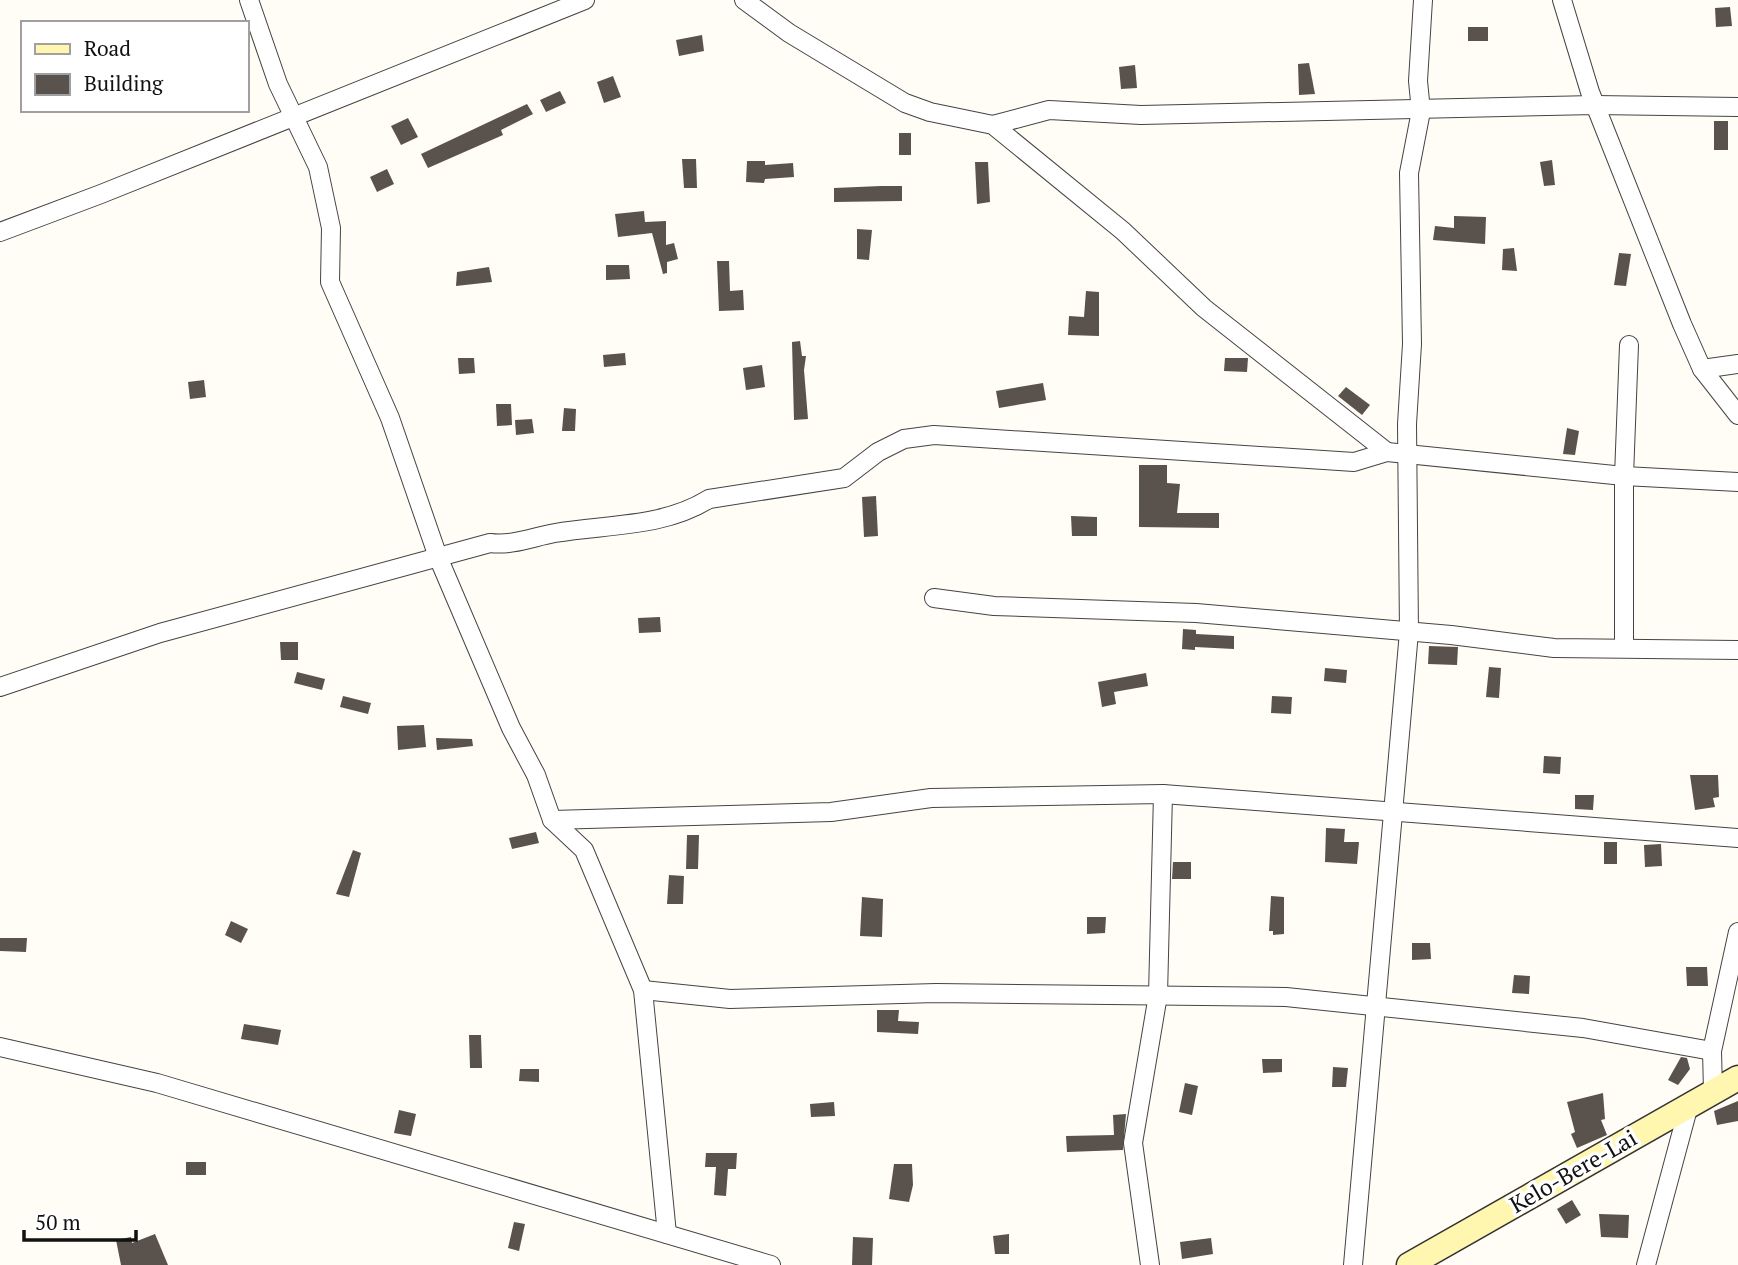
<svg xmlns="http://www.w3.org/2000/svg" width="1738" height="1265" font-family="'PT Serif',serif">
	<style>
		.building { fill: #5a524d }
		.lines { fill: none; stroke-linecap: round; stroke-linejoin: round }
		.minor-casing { stroke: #444; stroke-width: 20 }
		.secondary-casing { stroke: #333; stroke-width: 27 }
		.minor { stroke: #fff; stroke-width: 18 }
		.secondary { stroke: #fff6b0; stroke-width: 24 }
		.labels { text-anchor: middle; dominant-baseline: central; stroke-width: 7; stroke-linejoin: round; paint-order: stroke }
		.street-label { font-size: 23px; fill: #111; stroke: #fff }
	</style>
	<rect width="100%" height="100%" fill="#fffdf5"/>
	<!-- building -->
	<g class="building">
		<path d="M1730 7 1732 26 1716 27 1715 8Z"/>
		<rect x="1468" y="27" width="20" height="14"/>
		<path d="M702 35 704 51 679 56 676 40Z"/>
		<path d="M1309 63 1315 94 1299 95 1298 64Z"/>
		<path d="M1135 65 1137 88 1121 89 1119 67Z"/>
		<path d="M613 76 621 97 604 103 597 82Z"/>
		<path d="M560 91 566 103 546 112 540 100Z"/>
		<path d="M527 104 533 114 501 130 503 135 428 168 421 154Z"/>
		<path d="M408 118 418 137 401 145 391 126Z"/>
		<rect x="1714" y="121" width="14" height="29"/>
		<rect x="899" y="133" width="12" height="22"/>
		<path d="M682 159H696L697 188H684Z"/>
		<path d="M1552 160 1555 185 1544 186 1540 162Z"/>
		<path d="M747 161H765V165L793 163 794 177 765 179 764 183 746 182Z"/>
		<path d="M975 162H988L990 202 977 204Z"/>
		<path d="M387 169 394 184 377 192 370 177Z"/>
		<path d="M881 186H902V201L834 202V188Z"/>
		<path d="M644 211 645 222 666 221V245L674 243 678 259 667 262V273L663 274 652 233 618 237 615 214Z"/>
		<path d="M1454 216 1486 217 1485 244 1433 240 1435 226 1454 228Z"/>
		<path d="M857 229 872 230 869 260 857 259Z"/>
		<path d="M1514 248 1517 271 1502 270 1503 249Z"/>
		<path d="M1619 253 1631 254 1626 286 1614 285Z"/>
		<path d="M717 261H729L730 291 743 290 744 310 719 311Z"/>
		<path d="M606 265H629L630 279 606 280Z"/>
		<path d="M489 267 492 282 456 286 457 272Z"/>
		<path d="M1086 291 1099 292V336L1068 335 1069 316 1084 317Z"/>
		<path d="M800 341 802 356H806L804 370 808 419 794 420 792 342Z"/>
		<path d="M625 353 626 365 604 367 603 355Z"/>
		<path d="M458 358H474L475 373 459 374Z"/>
		<path d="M1225 358H1248L1247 372 1224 371Z"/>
		<path d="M762 365 765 387 746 390 743 368Z"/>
		<path d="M204 380 206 397 190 399 188 382Z"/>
		<path d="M1043 383 1046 400 999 408 996 391Z"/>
		<path d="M1346 387 1370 405 1362 415 1338 396Z"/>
		<path d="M496 404H511L512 425 497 426Z"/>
		<path d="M564 408 576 409 575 431H562Z"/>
		<path d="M532 419 534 433 516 435 515 420Z"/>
		<path d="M1567 428 1579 431 1575 455 1563 454Z"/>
		<path d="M1139 465H1167V483L1180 484 1177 513H1219V528L1139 527Z"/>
		<path d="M876 496 878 536 864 537 862 497Z"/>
		<path d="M1071 516 1097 517V536H1072Z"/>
		<path d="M660 617 661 632 639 633 638 618Z"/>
		<path d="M1183 629 1196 630V634L1234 636V649L1195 647V650L1182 649Z"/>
		<path d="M280 642H298V660H281Z"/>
		<path d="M1429 646 1458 647 1457 665 1428 664Z"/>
		<path d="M1489 667 1501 668 1499 698 1486 697Z"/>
		<path d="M1325 668 1347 670 1346 683 1324 681Z"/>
		<path d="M297 672 325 679 322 690 294 683Z"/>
		<path d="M1146 673 1148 686 1114 692 1116 704 1102 707 1098 682Z"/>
		<path d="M343 696 371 703 368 714 340 707Z"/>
		<path d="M1272 696 1292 697 1291 714 1271 713Z"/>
		<path d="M424 725 426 747 398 750 397 726Z"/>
		<path d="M436 738 472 739 473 746 437 750Z"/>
		<path d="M1544 756 1561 757 1560 774 1543 773Z"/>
		<path d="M1690 775H1718L1719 797 1713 798 1715 807 1695 810Z"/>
		<path d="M1575 795H1594L1593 810 1575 809Z"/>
		<path d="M1326 828 1345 829 1344 842H1359L1357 864 1325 862Z"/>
		<path d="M536 832 539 843 512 849 509 838Z"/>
		<path d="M687 835H699L698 869H686Z"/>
		<rect x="1604" y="842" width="13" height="22"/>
		<path d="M1661 844 1662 866 1645 867 1644 845Z"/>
		<path d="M353 850 361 853 349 897 336 894Z"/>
		<path d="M1173 862H1191V879H1172Z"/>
		<path d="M669 875 684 876 683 904H667Z"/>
		<path d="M1271 896 1284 897V934L1273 935V931H1269Z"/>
		<path d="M862 897 883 899 882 937 860 936Z"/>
		<path d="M1087 917H1106L1105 933 1087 934Z"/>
		<path d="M231 921 248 929 241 943 225 935Z"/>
		<path d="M0 938H27L26 952 0 951Z"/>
		<path d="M1412 943H1430L1431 959 1412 960Z"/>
		<path d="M1686 967H1707L1708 986H1687Z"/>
		<path d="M1514 975 1530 976 1529 994 1512 993Z"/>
		<path d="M877 1010H899L898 1021 919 1022 918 1034 877 1032Z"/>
		<path d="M244 1024 281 1030 278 1045 241 1039Z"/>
		<path d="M469 1035H481L482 1068H470Z"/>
		<path d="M1681 1057 1687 1058 1690 1069 1678 1085 1668 1080Z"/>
		<path d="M1262 1059H1282V1072L1263 1073Z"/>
		<path d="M1333 1067 1348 1068 1346 1087H1332Z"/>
		<path d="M520 1069H539V1082L519 1081Z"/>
		<path d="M1185 1083 1198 1086 1192 1115 1179 1112Z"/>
		<path d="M1603 1093 1605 1119 1601 1120 1607 1135 1577 1148 1571 1134 1575 1132 1567 1102Z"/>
		<path d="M1738 1101V1121L1717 1125 1714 1111Z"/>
		<path d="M834 1102 835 1116 811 1117 810 1104Z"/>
		<path d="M399 1110 416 1114 411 1136 394 1133Z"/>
		<path d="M1126 1114 1123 1150 1067 1152 1066 1136 1114 1135 1113 1115Z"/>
		<path d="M706 1153H737L736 1169H728L726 1196 714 1195 716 1167H705Z"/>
		<rect x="186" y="1162" width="20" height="13"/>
		<path d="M894 1164H912L913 1185 909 1202 889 1199Z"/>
		<path d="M1572 1200 1581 1215 1566 1224 1557 1209Z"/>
		<path d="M1599 1214 1629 1215 1628 1238 1601 1237Z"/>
		<path d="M514 1222 525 1224 519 1251 508 1248Z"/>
		<path d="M155 1234 168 1265H121L116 1240 131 1237 132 1243Z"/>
		<path d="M1009 1234V1254H995L993 1236Z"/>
		<path d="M853 1237 873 1238 872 1265H852Z"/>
		<path d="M1211 1238 1213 1254 1182 1259 1180 1242Z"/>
	</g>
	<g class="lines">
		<!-- minor casing -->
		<g class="minor-casing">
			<g id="minor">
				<path d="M249 0 278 84 318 167 331 228 330 282 390 418 438 557 511 728 536 775 552 820 584 850 643 990 667 1234"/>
				<path d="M744 0 789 33 905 103 930 112 993 125 1123 231 1204 308 1387 452"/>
				<path d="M1562 0 1590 92 1682 324 1702 369 1738 415"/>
				<path d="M993 125 1049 110 1141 115 1595 105 1738 107"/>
				<path d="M0 232 101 194 585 0"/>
				<path d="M1702 369 1738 364"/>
				<path d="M934 598 994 606 1196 613 1451 635 1554 648 1738 650"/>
				<path d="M1624 647V476L1629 345"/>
				<path d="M0 687 160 633 490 543C512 546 533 537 555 533 607 524 662 528 709 499L844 478 878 452 904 439 934 435 1354 462 1387 452 1624 476 1738 482"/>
				<path d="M552 820 831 812 931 798 1163 794 1738 838"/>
				<path d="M643 990 730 999 936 993 1286 997 1583 1028 1712 1051"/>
				<path d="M0 1047 157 1083 771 1265"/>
				<path d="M1713 1091 1712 1051 1738 932"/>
				<path d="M1150 1265 1133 1143 1158 995 1163 794"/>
				<path d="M1353 1265 1409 632 1407 424 1412 344 1409 173 1421 111 1418 81 1423 0"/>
				<path d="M1646 1265 1689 1105"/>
			</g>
		</g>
		<!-- secondary casing -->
		<g class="secondary-casing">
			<path id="secondary" d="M1409 1265 1738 1078"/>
		</g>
		<!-- minor -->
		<use href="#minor" class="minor"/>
		<!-- secondary -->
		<use href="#secondary" class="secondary"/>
	</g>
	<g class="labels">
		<!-- street labels -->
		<g class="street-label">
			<text transform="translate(1573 1171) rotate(-30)">Kelo-Bere-Lai</text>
		</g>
	</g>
	<!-- legend -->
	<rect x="21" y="21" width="228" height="91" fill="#ffffff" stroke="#a0a0a0" stroke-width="2"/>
	<rect x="35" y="44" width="35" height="10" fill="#fff6b0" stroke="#a0a0a0" stroke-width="2"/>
	<text x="84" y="56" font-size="21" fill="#111111">Road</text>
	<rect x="35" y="74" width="35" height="21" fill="#5a524d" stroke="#a0a0a0" stroke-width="2"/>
	<text x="84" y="91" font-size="21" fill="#111111">Building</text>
	<!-- scale -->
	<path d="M24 1230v10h112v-10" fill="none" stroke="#111111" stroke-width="3.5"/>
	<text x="35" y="1230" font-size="21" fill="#111111" stroke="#ffffff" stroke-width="5" paint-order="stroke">50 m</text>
</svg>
